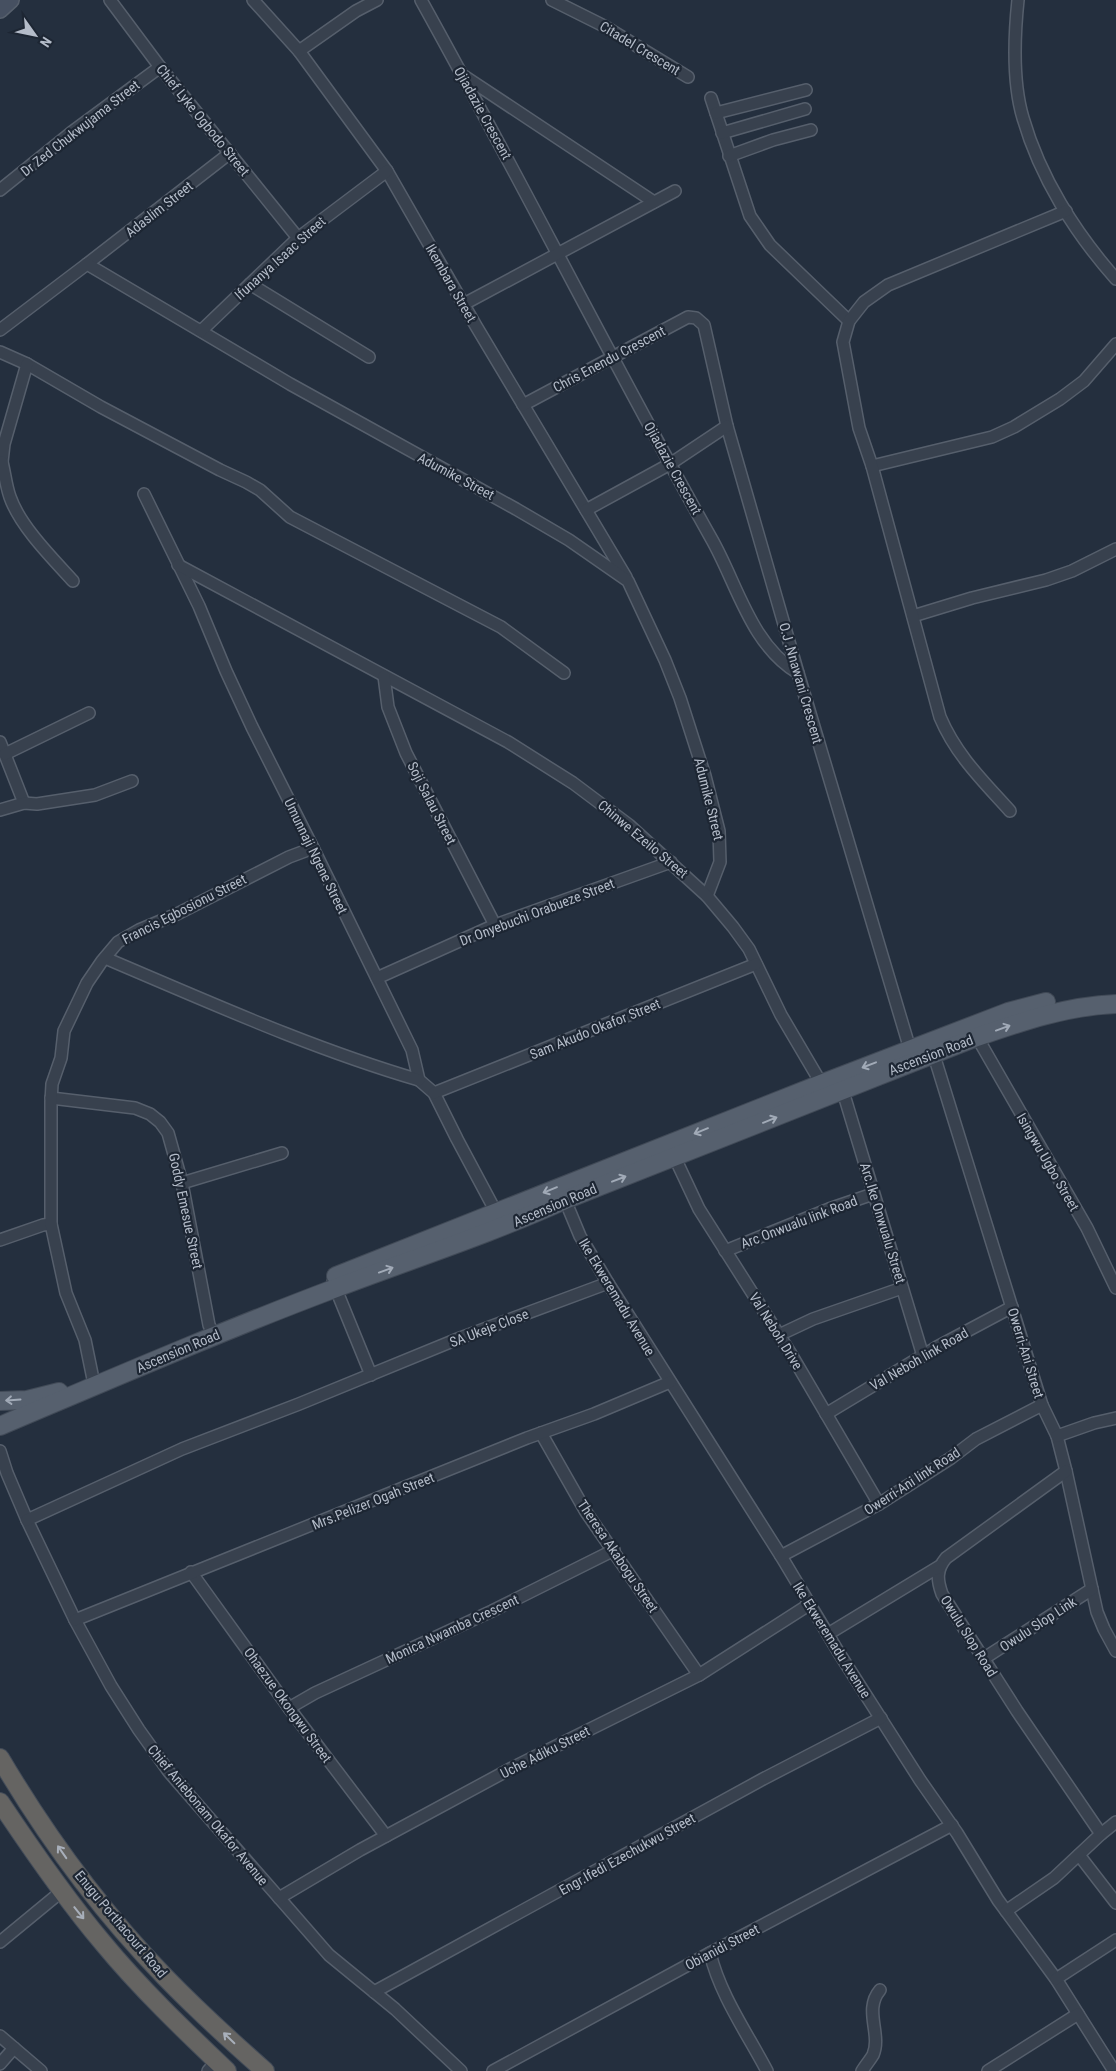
<svg xmlns="http://www.w3.org/2000/svg" width="1116" height="2071" font-family="'Roboto Condensed',sans-serif">
	<style>
		.lines { fill: none; stroke-linecap: round; stroke-linejoin: round }
		.minor-casing { stroke: #565f6c; stroke-width: 14 }
		.secondary-casing { stroke: #565f6c; stroke-width: 18 }
		.primary-casing { stroke: #414a57; stroke-width: 20 }
		.trunk-casing { stroke: #434c59; stroke-width: 20 }
		.minor { stroke: #38414e; stroke-width: 11 }
		.secondary { stroke: #465061; stroke-width: 15 }
		.primary { stroke: #56606e; stroke-width: 18 }
		.trunk { stroke: #656462; stroke-width: 18 }
		.oneway { stroke: #a1aab7 }
		.oneway2 { stroke: #a8afba }
		.labels { text-anchor: middle; dominant-baseline: central; stroke-width: 4.5; stroke-linejoin: round; paint-order: stroke }
		.street-label { font-size: 14px; fill: #b4bcc9; stroke: #1d2633 }
	</style>
	<rect width="100%" height="100%" fill="#242f3e"/>
	<g class="lines">
		<!-- minor casing -->
		<g class="minor-casing">
			<g id="minor">
				<path d="M110 0 160 67 298 238"/>
				<path d="M253 0 299 51 387 171 476 326 626 577"/>
				<path d="M421 0C520 178 611 360 711 538 737 583 750 644 798 673"/>
				<path d="M552 0 604 26 688 77"/>
				<path d="M1018 0C1014 38 1012 81 1023 118 1040 177 1075 233 1116 279"/>
				<path d="M299 51 356 11 377 0"/>
				<path d="M464 76 654 202"/>
				<path d="M711 98 750 216 770 245 849 321"/>
				<path d="M716 113 806 90"/>
				<path d="M722 133 805 109"/>
				<path d="M729 156 773 140 811 130"/>
				<path d="M0 190 72 132 160 67"/>
				<path d="M87 264 230 153"/>
				<path d="M250 284 369 357"/>
				<path d="M464 304 675 191"/>
				<path d="M0 330 87 264 290 384 516 509 569 540 628 581 665 660 680 698 705 776 719 831 720 862 707 896"/>
				<path d="M201 331 298 238 387 171"/>
				<path d="M0 352 27 364 101 407 220 470 246 482 260 490 290 517 501 627 564 673"/>
				<path d="M523 405 688 317 696 318 704 325 727 426 798 673 912 1056"/>
				<path d="M0 462H2L4 444 27 364"/>
				<path d="M2 462C5 474 6 486 10 497 20 526 52 558 73 581"/>
				<path d="M872 466 992 437 1014 427 1060 399 1084 381 1116 344"/>
				<path d="M144 494 199 606 226 671 252 727 313 848 412 1050 419 1080 434 1093 457 1139 496 1212 501 1215"/>
				<path d="M586 510 670 464 727 426"/>
				<path d="M178 565 508 742 573 783 629 825 707 896 733 927 749 949 781 1015 824 1088"/>
				<path d="M913 616 972 598 1046 580 1072 571 1116 549"/>
				<path d="M384 676 388 707 406 753 495 925"/>
				<path d="M0 742 24 803"/>
				<path d="M5 754 89 713"/>
				<path d="M0 810 24 803 37 804 95 795 132 781"/>
				<path d="M1010 811C983 781 956 755 940 717L872 466 859 428 843 342 849 321 864 302 888 285 1066 211"/>
				<path d="M105 958C209 1002 310 1048 419 1080"/>
				<path d="M377 978 495 925 671 862"/>
				<path d="M977 1037 1087 1228 1116 1288"/>
				<path d="M932 1049 1042 1405 1057 1436 1066 1471 1097 1612 1104 1629 1116 1651"/>
				<path d="M841 1085 923 1356"/>
				<path d="M434 1093 756 964"/>
				<path d="M51 1098 135 1108 150 1114 160 1122 168 1133 182 1183 209 1325 214 1336"/>
				<path d="M675 1158 699 1209 791 1354 879 1504"/>
				<path d="M182 1183 282 1153"/>
				<path d="M565 1200 580 1236 608 1283 781 1556 839 1653 920 1780 957 1833 998 1900 1056 1979 1114 2071"/>
				<path d="M0 1240 43 1225 51 1224"/>
				<path d="M725 1251 829 1209 873 1194"/>
				<path d="M333 1282 371 1375"/>
				<path d="M779 1335 813 1319 902 1288"/>
				<path d="M93 1379 85 1340 66 1293 51 1224V1102L52 1084 61 1058 64 1031 87 983 102 961 118 942 139 930 177 914 289 857 313 848"/>
				<path d="M826 1414 937 1347 1012 1307"/>
				<path d="M541 1433 586 1512 699 1675"/>
				<path d="M1057 1436 1094 1423 1116 1418"/>
				<path d="M0 1451 7 1473 27 1520 75 1620 111 1686 139 1730 169 1772 329 1955 395 2009 461 2071"/>
				<path d="M1066 1471 946 1558C936 1570 937 1580 942 1594L1017 1711 1101 1834"/>
				<path d="M27 1520 182 1449 299 1404 460 1338 608 1283"/>
				<path d="M781 1556 879 1504 951 1458 976 1439 1042 1405"/>
				<path d="M191 1572 289 1708 386 1836"/>
				<path d="M75 1620 527 1438 594 1414 670 1382"/>
				<path d="M828 1634 940 1566"/>
				<path d="M983 1659 1092 1589"/>
				<path d="M289 1708 315 1693 492 1611 614 1550"/>
				<path d="M1079 1855 1116 1903"/>
				<path d="M279 1898 360 1850 512 1768 699 1675 810 1604"/>
				<path d="M1006 1911 1054 1878 1101 1834 1116 1822"/>
				<path d="M0 1942 62 1891"/>
				<path d="M710 1953C720 1995 747 2033 767 2071"/>
				<path d="M1056 1979 1116 1940"/>
				<path d="M374 1992 763 1779 881 1718"/>
				<path d="M0 2036 41 2071"/>
				<path d="M0 2064 14 2048"/>
				<path d="M208 2071 217 2061"/>
				<path d="M493 2071 710 1953 952 1825"/>
				<path d="M862 2071C865 2066 870 2060 873 2055 882 2034 863 2010 880 1990"/>
				<path d="M988 2071 1078 2014"/>
			</g>
		</g>
		<!-- secondary casing -->
		<g class="secondary-casing">
			<path id="secondary" d="M0 10 11 0"/>
		</g>
		<!-- primary casing -->
		<g class="primary-casing">
			<g id="primary">
				<path d="M336 1276 823 1083 1008 1012 1046 1002"/>
				<path d="M0 1401 27 1400 59 1392"/>
				<path d="M0 1426C111 1379 222 1331 336 1288 412 1259 490 1234 565 1200L977 1037C1023 1021 1067 1006 1116 1004"/>
			</g>
		</g>
		<!-- trunk casing -->
		<g class="trunk-casing">
			<g id="trunk">
				<path d="M0 1758C46 1836 102 1912 165 1977 197 2010 231 2041 265 2071"/>
				<path d="M0 1802C32 1850 65 1898 103 1943 140 1988 184 2030 227 2071"/>
			</g>
		</g>
		<!-- minor -->
		<use href="#minor" class="minor"/>
		<!-- secondary -->
		<use href="#secondary" class="secondary"/>
		<!-- primary -->
		<use href="#primary" class="primary"/>
		<!-- trunk -->
		<use href="#trunk" class="trunk"/>
	</g>
	<!-- one-way arrows -->
	<defs><path id="oneway-shaft" d="M-6 0H5M1.5-3L5.5 0L1.5 3" fill="none" stroke-width="1.6" stroke-linecap="round" stroke-linejoin="round" transform="scale(1.25)"/></defs>
	<g class="oneway">
		<use href="#oneway-shaft" transform="translate(1003 1028) rotate(-20)"/>
		<use href="#oneway-shaft" transform="translate(869 1065) rotate(159)"/>
		<use href="#oneway-shaft" transform="translate(770 1120) rotate(-22)"/>
		<use href="#oneway-shaft" transform="translate(701 1131) rotate(158)"/>
		<use href="#oneway-shaft" transform="translate(619 1179) rotate(-21)"/>
		<use href="#oneway-shaft" transform="translate(550 1190) rotate(158)"/>
		<use href="#oneway-shaft" transform="translate(386 1270) rotate(-20)"/>
		<use href="#oneway-shaft" transform="translate(13 1400) rotate(176)"/>
	</g>
	<g class="oneway2">
		<use href="#oneway-shaft" transform="translate(62 1852) rotate(-125)"/>
		<use href="#oneway-shaft" transform="translate(79 1913) rotate(51)"/>
		<use href="#oneway-shaft" transform="translate(229 2038) rotate(-136)"/>
	</g>
	<g class="labels">
		<!-- street labels -->
		<g class="street-label">
			<text transform="translate(640 48) rotate(31)">Citadel Crescent</text>
			<text transform="translate(483 113) rotate(61)">Ojiadazie Crescent</text>
			<text transform="translate(203 120) rotate(51)">Chief Lyke Ogbodo Street</text>
			<text transform="translate(80 128) rotate(-38)">Dr Zed Chukwujama Street</text>
			<text transform="translate(159 209) rotate(-38)">Adaslim Street</text>
			<text transform="translate(280 258) rotate(-42)">Ifunanya Isaac Street</text>
			<text transform="translate(451 283) rotate(60)">Ikembara Street</text>
			<text transform="translate(609 359) rotate(-28)">Chris Enendu Crescent</text>
			<text transform="translate(673 468) rotate(61)">Ojiadazie Crescent</text>
			<text transform="translate(456 476) rotate(28)">Adumike Street</text>
			<text transform="translate(801 683) rotate(74)">O.J .Nnawani Crescent</text>
			<text transform="translate(709 799) rotate(76)">Adumike Street</text>
			<text transform="translate(432 803) rotate(63)">Soji Salau Street</text>
			<text transform="translate(643 839) rotate(40)">Chinwe Ezeilo Street</text>
			<text transform="translate(316 856) rotate(64)">Umunnaji Ngene Street</text>
			<text transform="translate(184 909) rotate(-27)">Francis Egbosionu Street</text>
			<text transform="translate(537 912) rotate(-21)">Dr Onyebuchi Orabueze Street</text>
			<text transform="translate(595 1029) rotate(-22)">Sam Akudo Okafor Street</text>
			<text transform="translate(931 1055) rotate(-21)">Ascension Road</text>
			<text transform="translate(1048 1162) rotate(60)">Isingwu Ugbo Street</text>
			<text transform="translate(555 1205) rotate(-23)">Ascension Road</text>
			<text transform="translate(186 1211) rotate(78)">Goddy Emesue Street</text>
			<text transform="translate(799 1222) rotate(-21)">Arc Onwualu link Road</text>
			<text transform="translate(883 1223) rotate(73)">Arc.Ike Onwualu Street</text>
			<text transform="translate(617 1297) rotate(59)">Ike Ekweremadu Avenue</text>
			<text transform="translate(489 1328) rotate(-21)">SA Ukeje Close</text>
			<text transform="translate(776 1331) rotate(58)">Val Neboh Drive</text>
			<text transform="translate(178 1351) rotate(-23)">Ascension Road</text>
			<text transform="translate(1026 1353) rotate(73)">Owerri-Ani Street</text>
			<text transform="translate(919 1359) rotate(-30)">Val Neboh link Road</text>
			<text transform="translate(912 1481) rotate(-33)">Owerri-Ani link Road</text>
			<text transform="translate(373 1501) rotate(-22)">Mrs.Pelizer Ogah Street</text>
			<text transform="translate(618 1556) rotate(56)">Theresa Akabogu Street</text>
			<text transform="translate(1038 1624) rotate(-33)">Owulu Slop Link</text>
			<text transform="translate(452 1629) rotate(-25)">Monica Nwamba Crescent</text>
			<text transform="translate(969 1636) rotate(58)">Owulu Slop Road</text>
			<text transform="translate(832 1640) rotate(58)">Ike Ekweremadu Avenue</text>
			<text transform="translate(288 1705) rotate(54)">Ohaezue Okongwu Street</text>
			<text transform="translate(545 1752) rotate(-27)">Uche Adiku Street</text>
			<text transform="translate(208 1815) rotate(50)">Chief Aniebonam Okafor Avenue</text>
			<text transform="translate(627 1854) rotate(-29)">Engr.Ifedi Ezechukwu Street</text>
			<text transform="translate(121 1924) rotate(50)">Enugu Porthacourt Road</text>
			<text transform="translate(722 1947) rotate(-28)">Obianidi Street</text>
		</g>
	</g>
	<!-- north arrow -->
	<g transform="translate(35 35) rotate(123)" stroke="#1d2633" stroke-width="4" paint-order="stroke">
	<path d="M0-4L9 19L0 12L-9 19Z" fill="#b4bcc9"/>
	<text y="-8" font-size="14" font-weight="bold" text-anchor="middle" fill="#b4bcc9">N</text>
	</g>
</svg>
